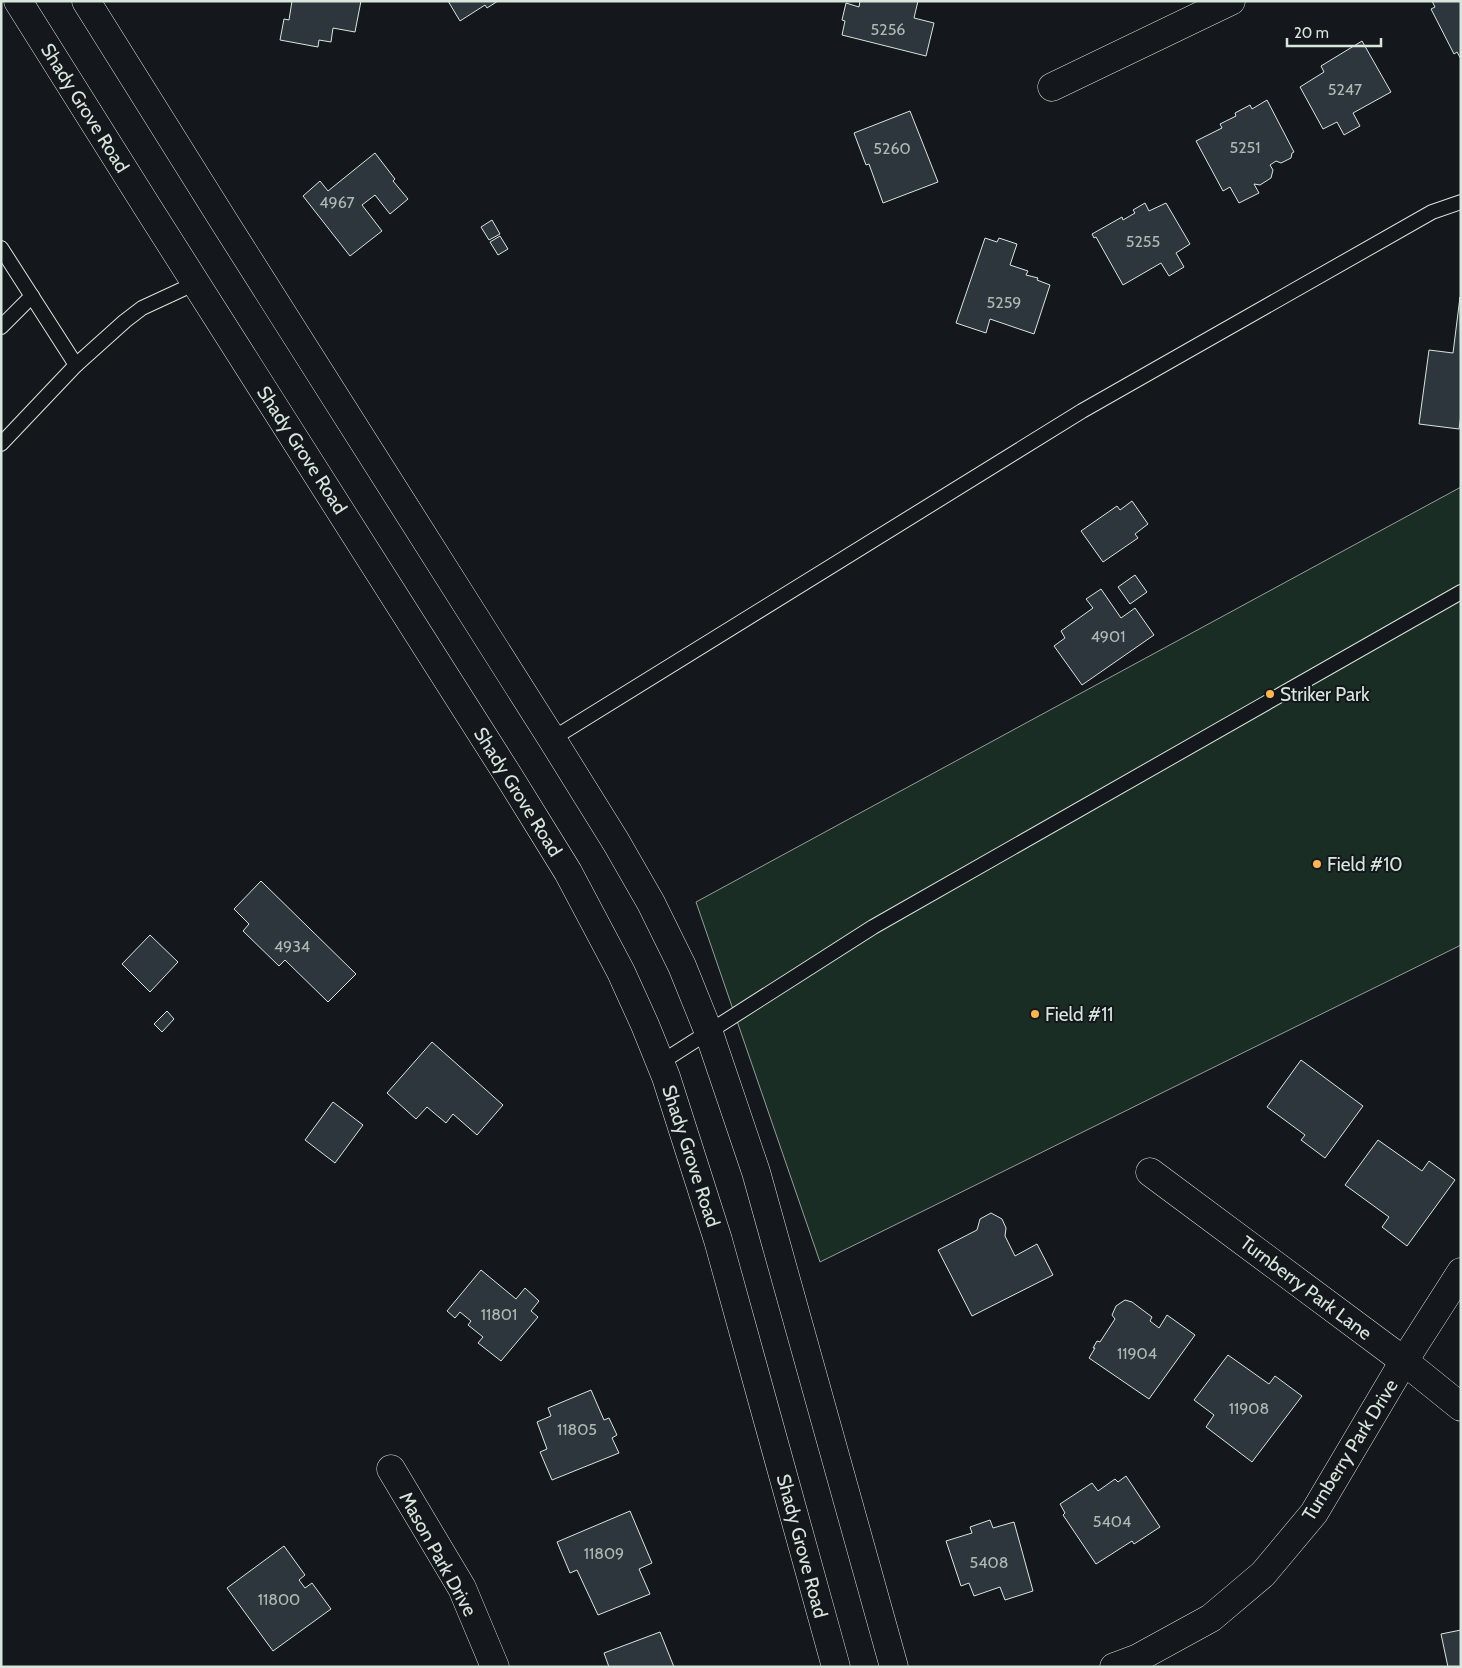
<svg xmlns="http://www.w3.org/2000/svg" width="1462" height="1668" font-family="Cabin,sans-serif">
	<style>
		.green { fill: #1a2d24; stroke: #939e99 }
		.building { fill: #2c363c; stroke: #d8e6dc }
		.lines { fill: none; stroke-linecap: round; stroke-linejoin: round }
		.service-casing { stroke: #d8e6dc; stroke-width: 16 }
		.minor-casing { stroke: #d8e6dc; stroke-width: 29 }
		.secondary-casing { stroke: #d8e6dc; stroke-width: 29 }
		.service { stroke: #14181c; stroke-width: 14 }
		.minor { stroke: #14181c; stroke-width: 28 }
		.secondary { stroke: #14181c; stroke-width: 28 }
		.poi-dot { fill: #ffb74d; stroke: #14181c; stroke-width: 2 }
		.labels { text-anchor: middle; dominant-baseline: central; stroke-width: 4; stroke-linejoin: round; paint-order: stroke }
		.number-label { font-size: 16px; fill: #adbab4 }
		.street-label { font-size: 19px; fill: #d8e6dc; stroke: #14181c }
		.poi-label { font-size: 19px; fill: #d8e6dc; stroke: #14181c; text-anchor: start }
	</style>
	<rect width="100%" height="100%" fill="#14181c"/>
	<!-- green -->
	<path class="green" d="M1461 487V945L820 1262 696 902Z"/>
	<!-- building -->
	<g class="building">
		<path d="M292 1H361L355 32 333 28 331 42 319 40 318 47 280 40 284 19 289 20Z"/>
		<path d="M448 1H498L487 8 485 5 460 21Z"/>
		<path d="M860 1H918L914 18 934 23 926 56 842 35 845 21 842 20 846 3 859 7Z"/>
		<path d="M1432 1H1461V59L1457 52 1454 54 1431 9 1435 7Z"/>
		<path d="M1362 41 1391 92 1353 113 1360 126 1344 135 1337 122 1323 129 1300 87 1324 72 1321 66Z"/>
		<path d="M1267 100 1294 152 1292 153 1291 158 1281 163 1276 161 1270 165 1273 170 1271 178 1260 185 1254 184 1259 193 1239 203 1230 187 1223 191 1196 141 1222 128 1220 124 1236 116 1235 113 1250 105 1252 109Z"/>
		<path d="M910 111 938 182 883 203 869 164 866 165 854 133Z"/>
		<path d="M375 153 395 179 393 181 408 199 390 214 375 195 362 205 382 231 350 256 303 196 320 181 328 191Z"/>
		<path d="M1145 203 1149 211 1166 203 1190 244 1176 253 1184 267 1169 276 1161 263 1123 285 1096 237 1094 238 1092 234 1122 217 1123 220 1135 213 1133 210Z"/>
		<path d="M492 220 500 234 489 240 481 227Z"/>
		<path d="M500 236 508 249 498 255 490 242Z"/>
		<path d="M985 238 997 242 999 238 1017 244 1010 265 1028 271 1026 275 1038 278 1037 280 1050 285 1034 334 990 319 986 333 956 323Z"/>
		<path d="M1460 297 1461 415 1459 429 1419 424 1429 350 1453 353Z"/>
		<path d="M1132 501 1148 524 1135 534 1138 538 1103 562 1081 531 1117 506 1120 510Z"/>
		<path d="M1135 575 1147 592 1130 604 1118 587Z"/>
		<path d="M1101 589 1121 618 1135 608 1154 635 1082 685 1054 646 1065 638 1061 631 1093 608 1086 599Z"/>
		<path d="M261 881 356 974 328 1002 285 960 279 966 243 931 249 924 234 909Z"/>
		<path d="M150 935 178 962 150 992 122 964Z"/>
		<path d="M167 1011 174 1019 162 1032 154 1024Z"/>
		<path d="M432 1042 503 1105 477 1135 453 1114 446 1123 427 1107 416 1119 387 1093Z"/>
		<path d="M1301 1060 1363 1106 1325 1158 1301 1140 1305 1135 1267 1107Z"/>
		<path d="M333 1102 363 1125 335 1163 305 1140Z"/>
		<path d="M1378 1140 1422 1171 1429 1161 1455 1180 1407 1246 1382 1227 1389 1217 1345 1185Z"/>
		<path d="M991 1213 1002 1219 1006 1228 1005 1236 1015 1256 1037 1244 1053 1275 972 1316 938 1250 977 1230 980 1219Z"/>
		<path d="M481 1270 516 1299 525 1288 539 1301 531 1311 538 1317 501 1361 478 1343 483 1337 468 1325 471 1321 460 1312 455 1318 447 1311Z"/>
		<path d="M1125 1300 1132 1302 1152 1317 1150 1321 1159 1328 1167 1315 1195 1335 1149 1399 1089 1358 1095 1348H1093L1097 1341 1100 1342 1115 1319 1112 1315 1116 1306Z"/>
		<path d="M1228 1355 1269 1384 1275 1376 1302 1396 1252 1462 1206 1427 1214 1415 1194 1400Z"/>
		<path d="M591 1390 604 1420 609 1418 617 1435 612 1438 619 1453 552 1480 540 1452 547 1449 537 1422 551 1416 548 1408Z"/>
		<path d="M1126 1476 1160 1527 1134 1544 1132 1541 1096 1564 1063 1515 1065 1513 1060 1504 1092 1483 1098 1491 1115 1479 1118 1482Z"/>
		<path d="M630 1511 652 1563 639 1569 650 1594 598 1615 577 1570 570 1573 557 1542Z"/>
		<path d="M990 1520 993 1528 1014 1522 1033 1591 1005 1600 1000 1587 974 1596 969 1583 961 1586 946 1541 972 1533 970 1527Z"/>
		<path d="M284 1546 305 1575 299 1580 305 1588 312 1583 331 1609 273 1651 227 1588Z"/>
		<path d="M1461 1630V1667H1448L1441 1634Z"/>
		<path d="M660 1632 674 1667H609L604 1653Z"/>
	</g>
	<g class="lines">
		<!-- service casing -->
		<g class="service-casing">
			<g id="service">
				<path d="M1 248 76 365"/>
				<path d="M1 327 32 296"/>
				<path d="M1 444 76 365 125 321 142 308 196 283"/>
				<path d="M552 739 1082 411 1432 212 1461 202"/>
				<path d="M660 1063 873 927 1461 592"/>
			</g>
		</g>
		<!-- minor casing -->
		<g class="minor-casing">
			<g id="minor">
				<path d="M1052 87 1231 1"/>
				<path d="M1150 1172 1404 1361 1461 1407"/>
				<path d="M391 1469 462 1588 495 1667"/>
				<path d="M1114 1667 1138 1658 1211 1618 1263 1574 1314 1513 1404 1361 1461 1272"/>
			</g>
		</g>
		<!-- secondary casing -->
		<g class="secondary-casing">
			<g id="secondary">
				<path d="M18 1 148 208 508 775 568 872 621 972 645 1025 666 1077 718 1240 836 1667"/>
				<path d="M86 1 225 223 552 739 616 842 651 903 682 966 709 1033 756 1172 894 1667"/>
			</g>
		</g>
		<!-- service -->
		<use href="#service" class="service"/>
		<!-- minor -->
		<use href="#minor" class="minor"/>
		<!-- secondary -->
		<use href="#secondary" class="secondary"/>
	</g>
	<!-- markers -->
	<g class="poi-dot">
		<circle cx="1270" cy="694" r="5"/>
		<circle cx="1317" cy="864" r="5"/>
		<circle cx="1035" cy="1014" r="5"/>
	</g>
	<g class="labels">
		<!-- number labels -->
		<g class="number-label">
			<text x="888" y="29">5256</text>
			<text x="1345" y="89">5247</text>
			<text x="1245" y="147">5251</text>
			<text x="892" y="148">5260</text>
			<text x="337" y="202">4967</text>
			<text x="1143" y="241">5255</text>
			<text x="1004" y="302">5259</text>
			<text x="1108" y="636">4901</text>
			<text x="292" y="946">4934</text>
			<text x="499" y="1314">11801</text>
			<text x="1137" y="1353">11904</text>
			<text x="1249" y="1408">11908</text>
			<text x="577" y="1429">11805</text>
			<text x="1112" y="1521">5404</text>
			<text x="604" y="1553">11809</text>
			<text x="989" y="1562">5408</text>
			<text x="279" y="1599">11800</text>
		</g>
		<!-- street labels -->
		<g class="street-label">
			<text transform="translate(85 108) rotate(58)">Shady Grove Road</text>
			<text transform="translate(302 450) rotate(57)">Shady Grove Road</text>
			<text transform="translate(518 792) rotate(58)">Shady Grove Road</text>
			<text transform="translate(691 1156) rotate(72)">Shady Grove Road</text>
			<text transform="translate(1306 1288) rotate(37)">Turnberry Park Lane</text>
			<text transform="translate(1350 1450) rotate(-58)">Turnberry Park Drive</text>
			<text transform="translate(802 1546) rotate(75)">Shady Grove Road</text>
			<text transform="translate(438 1554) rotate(61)">Mason Park Drive</text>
		</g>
		<!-- poi labels -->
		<g class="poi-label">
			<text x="1280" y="694">Striker Park</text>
			<text x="1327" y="864">Field #10</text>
			<text x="1045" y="1014">Field #11</text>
		</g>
	</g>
	<!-- border -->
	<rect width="1462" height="1668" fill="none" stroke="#d8e6dc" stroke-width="5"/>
	<!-- scale -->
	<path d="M1287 38v8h94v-8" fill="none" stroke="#d8e6dc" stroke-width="2.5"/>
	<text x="1294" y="38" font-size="15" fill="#d8e6dc" stroke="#14181c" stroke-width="4" paint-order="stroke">20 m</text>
</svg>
